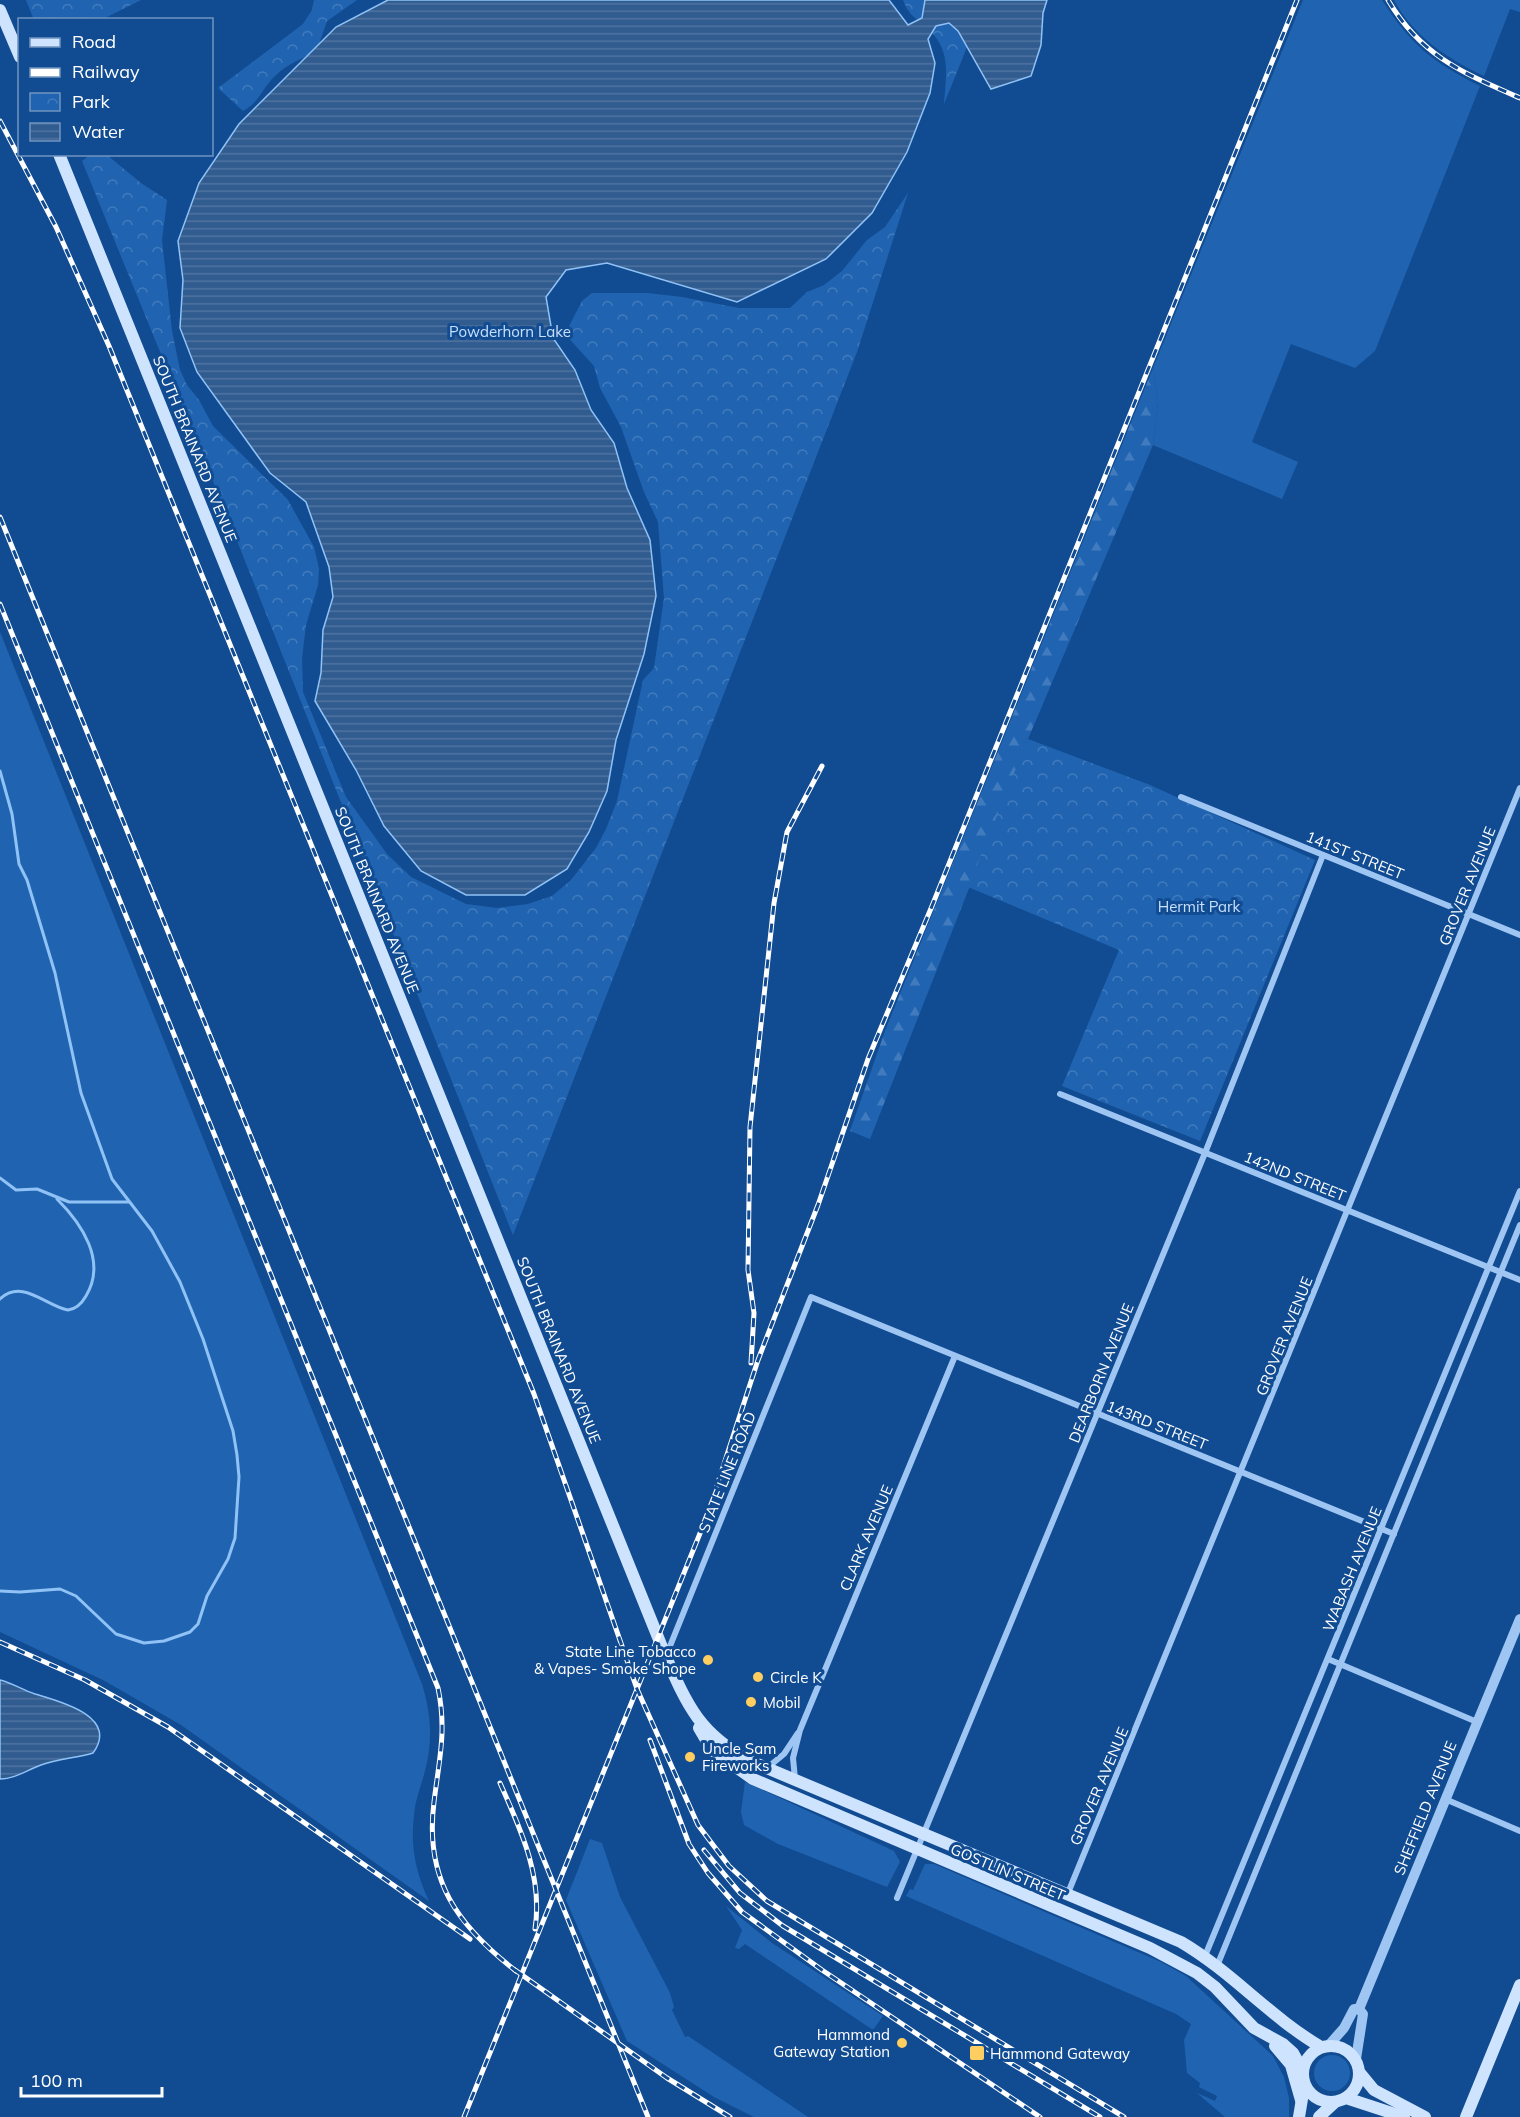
<svg xmlns="http://www.w3.org/2000/svg" width="1520" height="2117" font-family="Mulish,sans-serif">
	<style>
		.grass { fill: #2064b1 }
		.forest { fill: url(#forest-firs) }
		.park { fill: url(#park-crowns) }
		.water { fill: url(#water-rules); stroke: #90c2f6; stroke-width: 1.5 }
		.lines { fill: none; stroke-linecap: round; stroke-linejoin: round }
		.stream { stroke: #90c2f6; stroke-width: 3 }
		.minor { stroke: #9fc6f3; stroke-width: 6 }
		.tertiary { stroke: #9fc6f3; stroke-width: 10 }
		.secondary { stroke: #cee3fd; stroke-width: 12 }
		.rail-casing { stroke: #fff; stroke-width: 5 }
		.rail { stroke: #114c93; stroke-width: 3; stroke-dasharray: 9; stroke-linecap: butt }
		.poi-dot { fill: #ffce61; stroke: #114c93; stroke-width: 2 }
		.labels { text-anchor: middle; dominant-baseline: central; stroke-width: 6; stroke-linejoin: round; paint-order: stroke }
		.park-label { font-size: 15px; fill: #c6e0fd; stroke: #114c93 }
		.street-label { font-size: 15px; fill: #fff; stroke: #114c93 }
		.poi-label { font-size: 15px; fill: #fff; stroke: #114c93; text-anchor: start }
	</style>
	<defs>
		<pattern id="forest-firs" width="22" height="20" patternUnits="userSpaceOnUse" patternTransform="scale(1.5)"><rect width="22" height="20" fill="#2064b1"/><path d="M5 1l3.5 6h-7zM16 11l3.5 6h-7z" fill="#417bbd"/></pattern>
		<pattern id="park-crowns" width="20" height="18" patternUnits="userSpaceOnUse" patternTransform="scale(1.5)"><rect width="20" height="18" fill="#2064b1"/><path d="M2 6a3 3 0 1 1 6 0M12 15a3 3 0 1 1 6 0" fill="none" stroke="#417bbd"/></pattern>
		<pattern id="water-rules" width="6" height="5" patternUnits="userSpaceOnUse" patternTransform="scale(1.5)"><rect width="6" height="5" fill="#315c90"/><path d="M0 2.5h6" fill="none" stroke="#5074a1"/></pattern>
	</defs>
	<rect width="100%" height="100%" fill="#114c93"/>
	<!-- grass -->
	<g class="grass">
		<path d="M1303 0H1382C1412 46 1431 61 1480 86L1375 351 1355 368 1291 344 1252 442 1298 462 1282 499 1153 445 1158 402 1153 368Z"/>
		<path d="M1394 0H1520V12L1510 9 1484 76C1448 59 1413 36 1394 0Z"/>
		<path d="M0 632 422 1684C431 1713 433 1741 425 1771 421 1786 415 1800 414 1816 410 1846 416 1874 429 1901L181 1725 103 1680 0 1632Z"/>
		<path d="M745 1782 894 1851 900 1862 887 1887 778 1844 744 1825 741 1812Z"/>
		<path d="M590 1839 602 1843 620 1897 670 1993 674 2007 672 2010 685 2037 688 2036 808 2117H754L714 2097 627 2041 566 1900Z"/>
		<path d="M925 1864H934L1161 1962 1186 1976 1273 2056 1284 2077 1289 2098V2117H1225L1197 2093 1215 2101 1217 2096 1199 2087 1200 2083 1187 2073 1184 2040 1191 2024 1176 2014 906 1896 910 1889 913 1890Z"/>
		<path d="M726 1906 772 1943 883 2016 873 2030 745 1944 739 1949 735 1948 742 1930Z"/>
		<circle cx="1332" cy="2073" r="18"/>
	</g>
	<!-- forest -->
	<path class="forest" d="M1153 368 1158 402 1153 445 1028 739 870 1139 850 1131 885 1031Z"/>
	<!-- park -->
	<g class="park">
		<path d="M26 0H141L103 19 34 20Z"/>
		<path d="M314 0H357L327 21 317 50C302 60 289 62 275 76 262 88 260 102 243 111L218 88 303 24 312 10Z"/>
		<path d="M903 0H986L944 104C946 76 952 49 927 28 915 17 910 17 903 0Z"/>
		<path d="M90 155H107L141 183 167 200 162 240 172 331 180 370 187 385 199 400 213 426 288 500 314 547 319 569 318 585 306 625 302 658 303 692 346 797 387 854 411 877 466 904 497 908 528 904 552 896 571 880 596 848 606 829 617 801 643 680 654 668 664 598 658 522 644 492 621 427 600 388 594 366 565 334 582 301 592 293H647L682 297 739 308H790L807 292 824 285 842 271 867 240 885 227 908 193 857 352 513 1235 226 513 82 161Z"/>
		<path d="M1028 739 1150 785 1315 860 1200 1141 1062 1086 1119 950 968 887Z"/>
	</g>
	<!-- water -->
	<g class="water">
		<path d="M388 0H889L908 25 922 18 925 0H1047L1043 13 1041 45 1031 76 991 89 958 31 949 23 936 26 928 39 935 63 930 93 907 152 872 213 826 259 737 302 607 263 566 270 546 297 553 338 575 370 591 410 614 443 627 488 650 540 656 596 644 654 616 740 607 791 589 832 567 869 525 895H466L421 871 384 826 356 770 315 701 321 673 323 630 333 597 329 567 306 502 270 473 197 372 180 328 183 280 178 241 199 183 239 124 336 27Z"/>
		<path d="M0 1680C12 1683 23 1690 35 1694 58 1701 120 1716 93 1753 76 1758 58 1759 41 1765 27 1770 15 1779 0 1779Z"/>
	</g>
	<g class="lines">
		<!-- stream -->
		<g class="stream">
			<path d="M0 771 12 814 19 864 27 880 55 973 81 1093 112 1179 152 1231 180 1282 203 1339 233 1431 237 1455 239 1477 235 1538 228 1559 207 1596 198 1624 190 1632 164 1641 144 1643 116 1634 76 1596 60 1589 20 1592 0 1591"/>
			<path d="M0 1178 16 1190 37 1189 69 1202H129"/>
			<path d="M0 1299C22 1278 46 1306 68 1310 77 1309 82 1303 86 1296 107 1261 82 1224 57 1199"/>
		</g>
		<!-- minor -->
		<g class="minor">
			<path d="M1181 797 1520 935"/>
			<path d="M1060 1094 1520 1280"/>
			<path d="M666 1656 811 1297 1394 1534"/>
			<path d="M1328 1659 1477 1722"/>
			<path d="M767 1768 784 1754 798 1733"/>
			<path d="M795 1779 793 1758 800 1730 955 1356"/>
			<path d="M1445 1799 1520 1831"/>
			<path d="M1068 1893 1520 788"/>
			<path d="M897 1898 1205 1153 1323 855"/>
			<path d="M1205 1956 1520 1191"/>
			<path d="M1217 1966 1520 1225"/>
		</g>
		<!-- tertiary -->
		<g class="tertiary">
			<path d="M1329 2045 1344 2028 1354 2009H1359L1520 1619"/>
			<path d="M1356 2059 1363 2014 1359 2009"/>
		</g>
		<!-- secondary -->
		<g class="secondary">
			<path d="M0 10 20 57"/>
			<path d="M59 154 666 1657C688 1707 700 1734 750 1761L1181 1942C1232 1972 1270 2017 1321 2047"/>
			<path d="M699 1728 712 1750 753 1779 1150 1948 1197 1973 1215 1987 1254 2028 1283 2044 1293 2053 1303 2071"/>
			<circle cx="1331" cy="2074" r="28"/>
			<path d="M1275 2046 1291 2065 1301 2100"/>
			<path d="M1360 2073 1374 2090 1425 2117"/>
			<path d="M1346 2098 1404 2117"/>
			<path d="M1299 2117 1303 2093"/>
			<path d="M1319 2117 1335 2102"/>
			<path d="M1466 2117 1520 1985"/>
		</g>
		<!-- rail casing -->
		<g class="rail-casing">
			<g id="rail">
				<path d="M1388 0C1421 56 1463 73 1520 98"/>
				<path d="M0 121 56 227 109 346 534 1394 637 1689 698 1825 729 1866 767 1901 1124 2117"/>
				<path d="M0 517 648 2117"/>
				<path d="M0 604 438 1688C447 1731 439 1760 434 1802 424 1880 458 1926 516 1971"/>
				<path d="M751 1363 754 1313 748 1270 750 1127 774 903 787 832 822 766"/>
				<path d="M0 1642 85 1680 168 1727 470 1939"/>
				<path d="M650 1740 689 1844 708 1873 742 1912 822 1970 1040 2117"/>
				<path d="M500 1783C521 1830 543 1877 535 1929"/>
				<path d="M704 1850 740 1893 783 1926 1100 2117"/>
				<path d="M515 1970 667 2078 730 2117"/>
				<path d="M464 2117 707 1516 758 1360 818 1205 868 1059 932 906 1297 0"/>
			</g>
		</g>
		<!-- rail -->
		<use href="#rail" class="rail"/>
	</g>
	<!-- markers -->
	<g class="poi-dot">
		<circle cx="708" cy="1660" r="6"/>
		<circle cx="758" cy="1677" r="6"/>
		<circle cx="751" cy="1702" r="6"/>
		<circle cx="690" cy="1757" r="6"/>
		<circle cx="902" cy="2043" r="6"/>
		<rect x="969" y="2045" width="16" height="16" rx="3"/>
	</g>
	<g class="labels">
		<!-- park labels -->
		<g class="park-label">
			<text x="510" y="331">Powderhorn Lake</text>
			<text x="1199" y="906">Hermit Park</text>
		</g>
		<!-- street labels -->
		<g class="street-label">
			<text transform="translate(195 449) rotate(68)">SOUTH BRAINARD AVENUE</text>
			<text transform="translate(1355 855) rotate(22)">141ST STREET</text>
			<text transform="translate(1467 886) rotate(-68)">GROVER AVENUE</text>
			<text transform="translate(377 900) rotate(68)">SOUTH BRAINARD AVENUE</text>
			<text transform="translate(1295 1176) rotate(22)">142ND STREET</text>
			<text transform="translate(1284 1336) rotate(-68)">GROVER AVENUE</text>
			<text transform="translate(559 1350) rotate(68)">SOUTH BRAINARD AVENUE</text>
			<text transform="translate(1101 1373) rotate(-68)">DEARBORN AVENUE</text>
			<text transform="translate(1157 1425) rotate(22)">143RD STREET</text>
			<text transform="translate(727 1472) rotate(-68)">STATE LINE ROAD</text>
			<text transform="translate(866 1538) rotate(-67)">CLARK AVENUE</text>
			<text transform="translate(1352 1569) rotate(-68)">WABASH AVENUE</text>
			<text transform="translate(1099 1786) rotate(-67)">GROVER AVENUE</text>
			<text transform="translate(1425 1808) rotate(-68)">SHEFFIELD AVENUE</text>
			<text transform="translate(1008 1872) rotate(23)">GOSTLIN STREET</text>
		</g>
		<!-- poi labels -->
		<g class="poi-label">
			<text x="696" y="1651" text-anchor="end">State Line Tobacco<tspan x="696" dy="17">&amp; Vapes- Smoke Shope</tspan></text>
			<text x="770" y="1677">Circle K</text>
			<text x="763" y="1702">Mobil</text>
			<text x="702" y="1748">Uncle Sam<tspan x="702" dy="17">Fireworks</tspan></text>
			<text x="890" y="2034" text-anchor="end">Hammond<tspan x="890" dy="17">Gateway Station</tspan></text>
			<text x="990" y="2053">Hammond Gateway</text>
		</g>
	</g>
	<!-- legend -->
	<rect x="18" y="18" width="195" height="138" fill="#114c93" stroke="#7094be" stroke-width="1.5"/>
	<rect x="30" y="38" width="30" height="9" fill="#cee3fd" stroke="#7094be" stroke-width="1.5"/>
	<text x="72" y="48" font-size="18" fill="#ffffff">Road</text>
	<rect x="30" y="68" width="30" height="9" fill="#ffffff" stroke="#7094be" stroke-width="1.5"/>
	<text x="72" y="78" font-size="18" fill="#ffffff">Railway</text>
	<rect x="30" y="93" width="30" height="18" fill="url(#park-crowns)" stroke="#7094be" stroke-width="1.5"/>
	<text x="72" y="108" font-size="18" fill="#ffffff">Park</text>
	<rect x="30" y="123" width="30" height="18" fill="url(#water-rules)" stroke="#7094be" stroke-width="1.5"/>
	<text x="72" y="138" font-size="18" fill="#ffffff">Water</text>
	<!-- scale -->
	<path d="M21 2087v9h141v-9" fill="none" stroke="#ffffff" stroke-width="3"/>
	<text x="30" y="2087" font-size="18" fill="#ffffff" stroke="#114c93" stroke-width="4.5" paint-order="stroke">100 m</text>
</svg>
